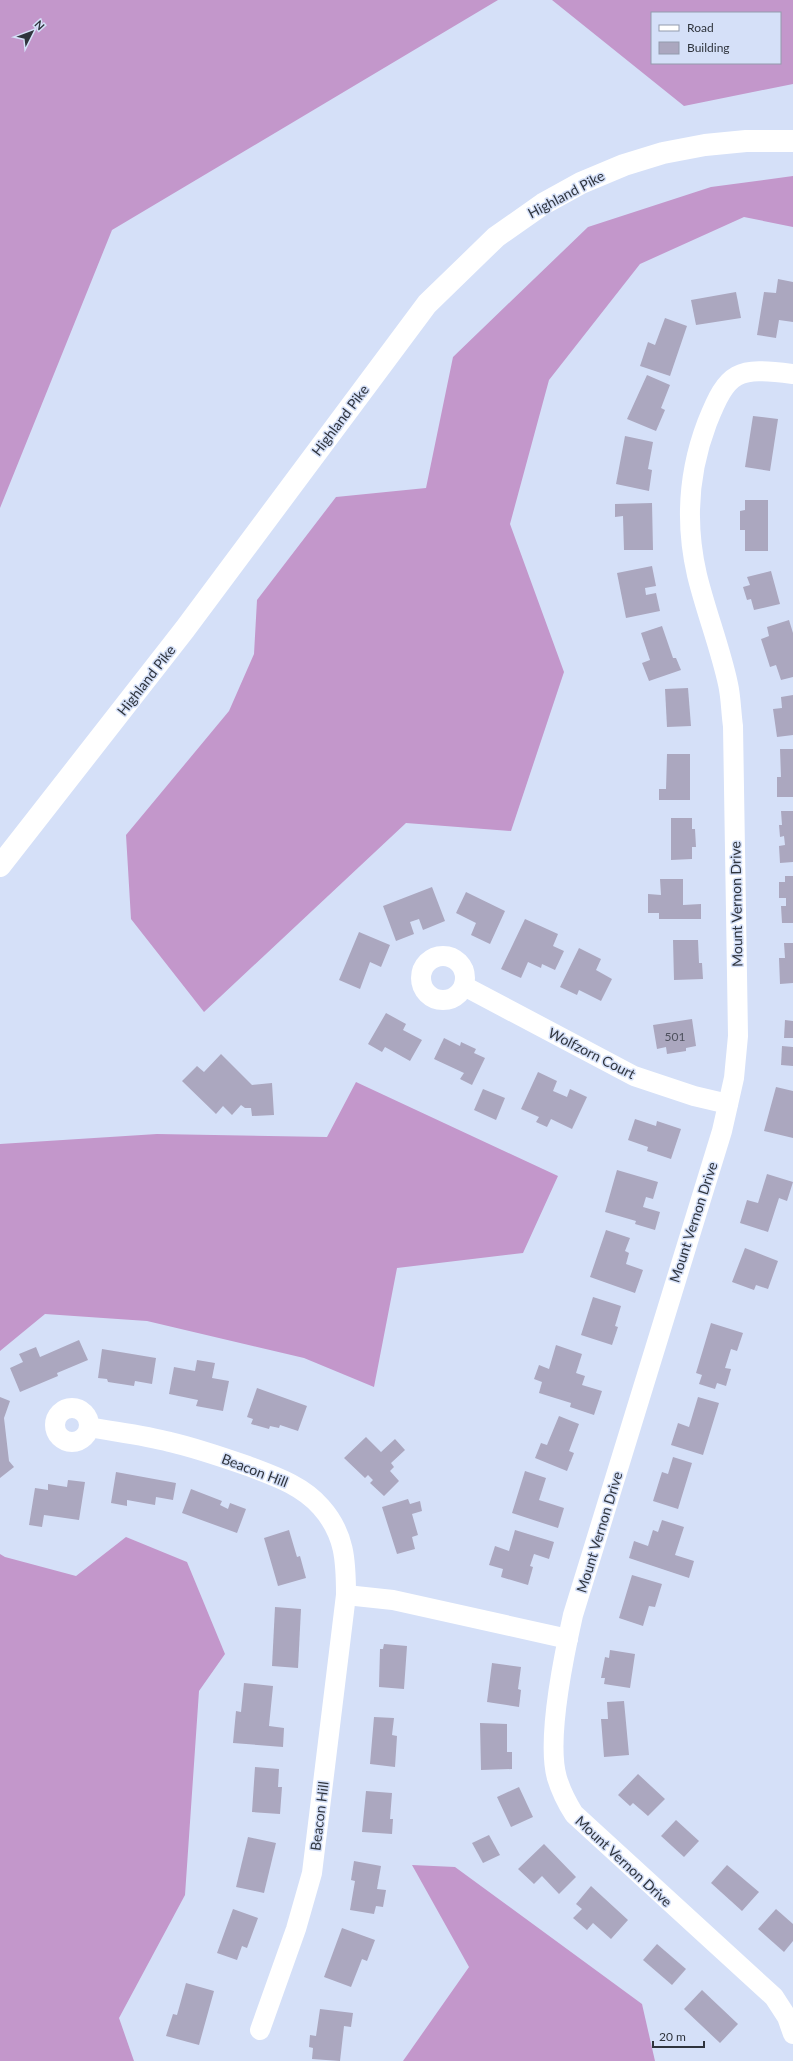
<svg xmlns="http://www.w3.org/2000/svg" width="793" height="2061" font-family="Lato,sans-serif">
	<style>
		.forest { fill: #c397cb; fill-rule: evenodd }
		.building { fill: #aba7bf }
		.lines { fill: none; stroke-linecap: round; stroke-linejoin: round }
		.minor { stroke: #fff; stroke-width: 20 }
		.major { stroke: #fff; stroke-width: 22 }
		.labels { text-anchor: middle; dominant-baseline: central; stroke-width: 3; stroke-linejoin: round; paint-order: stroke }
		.number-label { font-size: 12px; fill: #4e515e }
		.street-label { font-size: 14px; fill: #2f343d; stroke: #d5e0f8 }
	</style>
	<rect width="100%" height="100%" fill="#d5e0f8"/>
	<!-- forest -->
	<g class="forest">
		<path d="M0 0H498L112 230 0 508Z"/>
		<path d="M552 0H793V84L684 106ZM652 13H780V63H652Z"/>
		<path d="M793 176V227L744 217 640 264 549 380 510 524 564 672 511 831 406 823 204 1012 131 919 126 835 229 711 254 654 257 600 336 497 426 488 453 357 588 227 711 187Z"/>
		<path d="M356 1082 558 1176 523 1253 397 1268 374 1387 304 1358 147 1321 45 1314 0 1351V1144L157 1134 327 1137Z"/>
		<path d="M126 1537 187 1562 225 1654 199 1691 185 1895 119 2018 134 2061H0V1554L5 1557 76 1576Z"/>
		<path d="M412 1865 455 1867 642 2004 655 2061H403L469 1967Z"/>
	</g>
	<!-- building -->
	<g class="building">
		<path d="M778 279 793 282V322L779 320 776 338 757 335 764 292 776 293Z"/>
		<path d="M736 292 741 318 696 325 691 300Z"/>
		<path d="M665 318 687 326 670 376 640 366 648 342 655 345Z"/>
		<path d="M647 375 670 385 661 408 665 410 656 431 627 419Z"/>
		<path d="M753 416 778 419 770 471 745 467Z"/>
		<path d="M625 436 653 442 648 469 652 470 649 491 616 484Z"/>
		<path d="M745 500H768V551H745V530H740V511L745 510Z"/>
		<path d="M652 503 653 550H624L623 516 615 517V504Z"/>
		<path d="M652 566 656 586 645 588 646 595 656 593 660 611 626 618 617 573Z"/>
		<path d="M771 571 780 604 754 610 751 599 747 600 743 587 750 585 747 577Z"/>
		<path d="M789 620 793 633V677L781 680 776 665 770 667 761 639 769 636 767 627Z"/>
		<path d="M662 626 673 658H676L681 670 649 681 642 663 650 660 641 633Z"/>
		<path d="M688 688 691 726 667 727 665 689Z"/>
		<path d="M793 695V735L777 737 773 709 782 708 781 697Z"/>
		<path d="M780 749H793V797H777V777H781Z"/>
		<path d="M667 754H690V800H659V789H666Z"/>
		<path d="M781 811H793V862L780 863 779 846 785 845 784 836 780 837 779 825H782Z"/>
		<path d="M671 818H692V829H695L696 847H692V859L671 860Z"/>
		<path d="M785 876H793V923H782L781 906H786V898H779V882H785Z"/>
		<path d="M660 879H683V905L701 904V919H659V913H648V894L661 895Z"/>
		<path d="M432 887 445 921 423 930 419 919 410 922 414 934 396 941 383 906Z"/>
		<path d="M466 892 505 911 490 944 471 935 476 923 456 913Z"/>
		<path d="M525 919 558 934 553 946 564 951 555 970 542 964 541 968 528 962 521 978 501 969Z"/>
		<path d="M359 932 390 945 381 967 370 962 360 989 339 980Z"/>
		<path d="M673 940H698L699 963H702L703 979 674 980Z"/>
		<path d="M784 943H793V983L780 984 779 958H785Z"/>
		<path d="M579 948 601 959 596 970 612 979 601 1001 579 990 577 995 560 987Z"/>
		<path d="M386 1013 406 1024 403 1030 422 1040 410 1061 385 1047 382 1052 368 1044Z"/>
		<path d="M692 1019 696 1046 686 1048V1051L667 1054 666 1047 657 1049 653 1025Z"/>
		<path d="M785 1020 793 1021V1038H784Z"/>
		<path d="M444 1038 460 1046 461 1042 476 1049 474 1053 485 1058 472 1085 460 1079 464 1073 434 1059Z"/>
		<path d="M782 1046 793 1047V1066L781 1065Z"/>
		<path d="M221 1054 252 1085 272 1083 274 1115 252 1116 251 1108H245L241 1105 232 1115 223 1106 216 1114 182 1081 197 1066 204 1072Z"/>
		<path d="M538 1072 557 1081 553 1091 567 1097 570 1089 587 1097 572 1129 551 1119 547 1127 536 1122 539 1117 521 1109Z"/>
		<path d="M776 1087 793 1091V1138L764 1131Z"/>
		<path d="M483 1089 505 1098 496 1120 474 1110Z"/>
		<path d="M635 1119 656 1126 657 1121 681 1129 671 1159 647 1151 648 1147 628 1140Z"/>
		<path d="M617 1170 658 1182 653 1199 646 1197 643 1207 660 1212 655 1230 635 1224 636 1221 605 1212Z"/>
		<path d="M767 1174 793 1182 787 1201 779 1198 768 1232 740 1223 747 1200 758 1203Z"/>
		<path d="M606 1230 630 1238 625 1251 629 1253 626 1264 643 1270 635 1293 590 1277Z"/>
		<path d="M745 1248 778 1261 768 1289 756 1285 754 1290 732 1282Z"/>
		<path d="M593 1297 621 1306 615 1326 618 1327 612 1345 581 1335Z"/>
		<path d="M711 1323 743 1333 737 1351 731 1349 725 1368 731 1369 726 1386 717 1383 715 1389 699 1384 702 1375 696 1373Z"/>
		<path d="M79 1340 88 1360 57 1373 58 1376 20 1392 10 1368 23 1362 19 1354 36 1347 40 1357Z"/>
		<path d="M556 1345 582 1354 576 1373 585 1376 582 1385 602 1391 594 1415 570 1407 571 1403 539 1393 542 1382 534 1379 539 1365 549 1369Z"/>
		<path d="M102 1349 156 1358 152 1384 135 1381 134 1386 108 1382 107 1379 98 1378Z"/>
		<path d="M197 1360 215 1363 212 1378 229 1381 223 1411 196 1406 198 1400 169 1394 174 1367 195 1371Z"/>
		<path d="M257 1388 307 1406 298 1431 280 1425 279 1428 270 1426 269 1429 251 1424 253 1419 247 1417Z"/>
		<path d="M0 1397 10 1401 4 1418 9 1461 14 1467 0 1478Z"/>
		<path d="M698 1397 719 1403 703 1455 671 1445 678 1423 689 1427Z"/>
		<path d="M559 1416 579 1424 569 1451 574 1453 567 1471 535 1458 541 1443 547 1445Z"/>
		<path d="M366 1437 381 1452 395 1439 405 1450 391 1463 394 1467 390 1471 399 1481 384 1496 370 1483 373 1480 368 1475 365 1478 344 1458Z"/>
		<path d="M673 1457 692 1463 678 1509 653 1501 662 1472 668 1474Z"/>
		<path d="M525 1471 546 1478 539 1500 564 1508 558 1528 512 1513Z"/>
		<path d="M116 1472 176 1483 173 1500 156 1497 155 1505 127 1500V1506L111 1503Z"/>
		<path d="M68 1480 85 1482 79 1520 44 1515 42 1527 29 1525 35 1488 48 1490V1484L67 1487Z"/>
		<path d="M191 1489 222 1501 220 1505 228 1509 230 1503 246 1509 237 1533 182 1513Z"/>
		<path d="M408 1499 410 1504 420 1501 422 1511 412 1514 418 1535 412 1537 415 1549 397 1554 382 1507Z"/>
		<path d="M662 1520 684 1527 675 1555 694 1561 689 1578 629 1558 634 1541 648 1546 653 1530 658 1532Z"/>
		<path d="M289 1530 297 1557 300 1556 306 1578 278 1586 264 1538Z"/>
		<path d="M515 1530 554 1542 549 1559 534 1554 530 1566 533 1567 528 1585 501 1577 503 1569 489 1565 495 1546 509 1551Z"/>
		<path d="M632 1575 662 1584 655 1607 649 1606 643 1626 619 1618Z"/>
		<path d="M275 1607 301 1609 298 1668 272 1666Z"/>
		<path d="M384 1644 407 1646 404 1689 379 1687 380 1649H383Z"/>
		<path d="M610 1650 635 1654 630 1688 604 1684 605 1678H601L605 1657 609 1658Z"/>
		<path d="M492 1663 521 1667 518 1689 521 1690 519 1707 487 1702Z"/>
		<path d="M244 1683 273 1686 269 1726 284 1728 283 1747 233 1743 236 1711 241 1712Z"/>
		<path d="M624 1701 629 1755 604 1757 601 1719H608L607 1702Z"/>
		<path d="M374 1717 394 1718 392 1735 397 1736 395 1767 370 1764Z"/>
		<path d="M480 1723 507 1724V1752H512V1769L481 1770Z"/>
		<path d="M255 1767 279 1769 278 1787H282L280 1814 252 1812Z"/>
		<path d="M638 1774 665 1799 648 1816 633 1803 630 1806 618 1795Z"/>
		<path d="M519 1787 533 1817 511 1827 497 1797Z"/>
		<path d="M366 1791 392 1793 390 1819H393L392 1834 362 1832Z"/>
		<path d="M676 1820 699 1841 684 1857 661 1836Z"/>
		<path d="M489 1835 500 1855 483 1863 472 1843Z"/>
		<path d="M248 1837 276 1843 264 1893 236 1887Z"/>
		<path d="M544 1844 576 1877 559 1894 542 1876 534 1884 518 1869Z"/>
		<path d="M354 1861 381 1866 377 1889 386 1890 383 1907 376 1906 374 1914 350 1910 355 1881 351 1880Z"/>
		<path d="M727 1865 759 1892 742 1911 711 1883Z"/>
		<path d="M591 1886 628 1920 611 1939 593 1923 587 1930 573 1918 582 1909 576 1904Z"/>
		<path d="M233 1909 258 1918 247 1948 242 1946 237 1960 217 1953Z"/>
		<path d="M776 1909 793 1924V1941L784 1952 758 1929Z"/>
		<path d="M342 1928 375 1940 367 1961 362 1959 351 1987 324 1977Z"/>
		<path d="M657 1944 686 1969 672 1985 643 1960Z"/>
		<path d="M186 1983 214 1991 199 2045 166 2036 173 2014 177 2015Z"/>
		<path d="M702 1990 738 2024 720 2043 684 2009Z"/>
		<path d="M320 2009 353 2013 351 2027 344 2026 340 2061 312 2059 313 2048 309 2047 310 2035 316 2036Z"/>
	</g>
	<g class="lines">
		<!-- minor -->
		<g class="minor">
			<path d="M793 374C737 367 728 370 707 423 688 473 685 523 697 575 706 612 720 647 728 684 731 697 731 712 733 726L738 1036 734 1078 722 1131 573 1615C564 1655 546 1740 557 1778 561 1791 567 1803 574 1814L774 1997 787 2017 793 2034"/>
			<circle cx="443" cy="978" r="22"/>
			<path d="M464 986 634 1076 694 1096 728 1104"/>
			<circle cx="72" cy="1425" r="17"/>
			<path d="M89 1427C116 1432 144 1435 170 1442 196 1448 222 1457 248 1466 274 1476 302 1485 321 1507 345 1534 346 1561 346 1595L312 1873 296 1929 260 2030"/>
			<path d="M346 1595 393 1600 568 1639"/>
		</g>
		<!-- major -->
		<path class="major" d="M0 866 185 629 427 304 496 237 543 204 581 183 624 165 663 153 705 145 746 141H793"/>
	</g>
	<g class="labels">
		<!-- number labels -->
		<g class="number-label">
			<text x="675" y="1036">501</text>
		</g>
		<!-- street labels -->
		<g class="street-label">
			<text transform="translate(566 194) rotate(-28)">Highland Pike</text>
			<text transform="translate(340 420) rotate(-53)">Highland Pike</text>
			<text transform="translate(146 680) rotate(-52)">Highland Pike</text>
			<text transform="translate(736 904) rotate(-91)">Mount Vernon Drive</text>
			<text transform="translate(592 1053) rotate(27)">Wolfzorn Court</text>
			<text transform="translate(693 1222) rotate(-72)">Mount Vernon Drive</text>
			<text transform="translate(255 1470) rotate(21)">Beacon Hill</text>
			<text transform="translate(599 1532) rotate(-73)">Mount Vernon Drive</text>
			<text transform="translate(319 1816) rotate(-83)">Beacon Hill</text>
			<text transform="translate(624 1861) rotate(43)">Mount Vernon Drive</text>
		</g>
	</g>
	<!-- legend -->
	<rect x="651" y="12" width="130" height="52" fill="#d5e0f8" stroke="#939bad"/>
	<rect x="659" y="25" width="20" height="6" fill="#ffffff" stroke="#939bad"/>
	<text x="687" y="32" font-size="12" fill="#2f343d">Road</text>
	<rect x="659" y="42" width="20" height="12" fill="#aba7bf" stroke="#939bad"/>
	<text x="687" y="52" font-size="12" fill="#2f343d">Building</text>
	<!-- north arrow -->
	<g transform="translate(32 32) rotate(48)" stroke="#d5e0f8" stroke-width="3" paint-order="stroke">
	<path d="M0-3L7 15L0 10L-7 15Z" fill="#2f343d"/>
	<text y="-6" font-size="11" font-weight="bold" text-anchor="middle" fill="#2f343d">N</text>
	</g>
	<!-- scale -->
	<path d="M653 2041v6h51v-6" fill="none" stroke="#2f343d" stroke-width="2"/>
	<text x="659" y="2041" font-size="12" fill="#2f343d" stroke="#d5e0f8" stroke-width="3" paint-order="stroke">20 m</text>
</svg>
